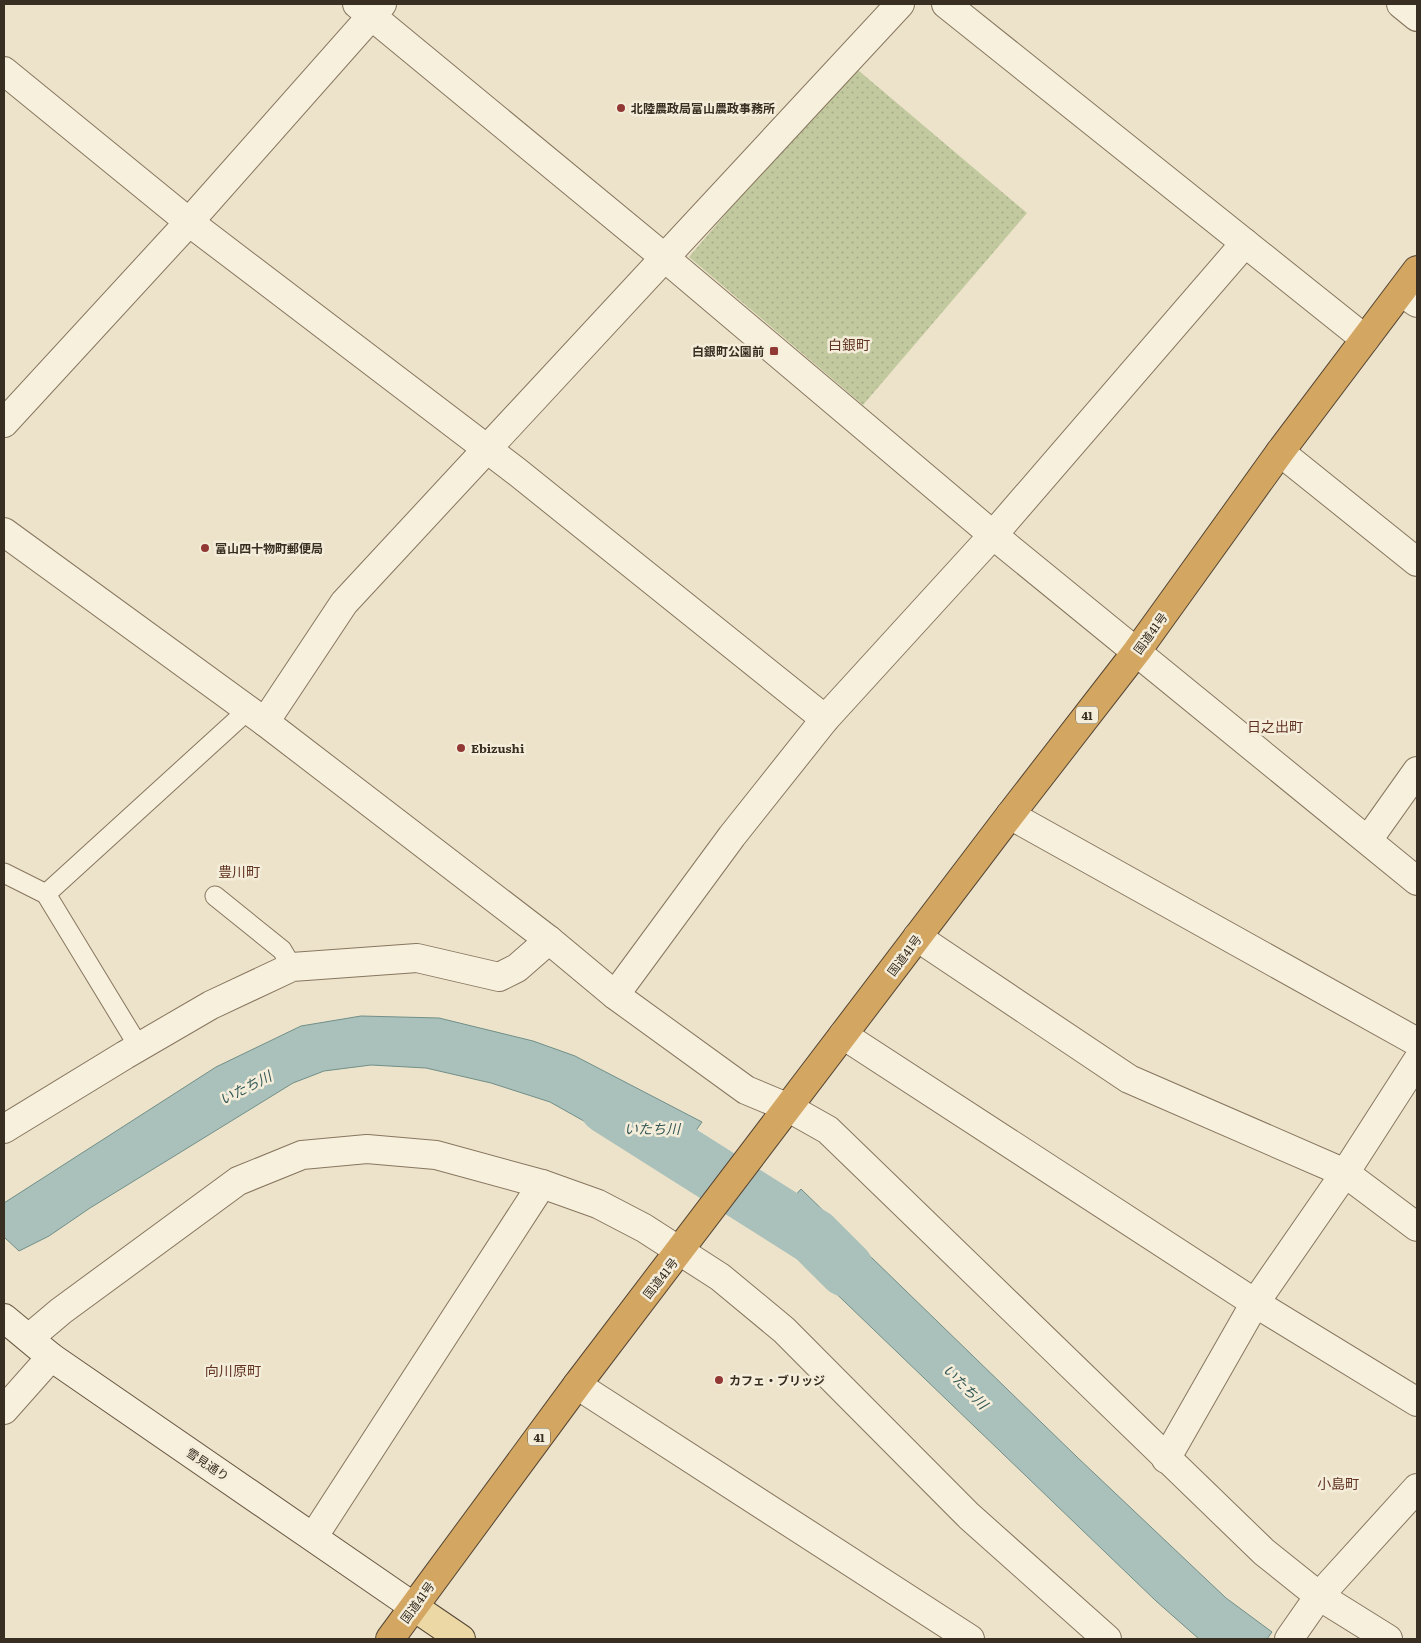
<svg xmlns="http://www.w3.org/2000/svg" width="1421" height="1643" font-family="Literata,'Noto Sans JP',serif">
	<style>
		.park { fill: url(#park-dots) }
		.water { fill: #aac0bb; stroke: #718f88 }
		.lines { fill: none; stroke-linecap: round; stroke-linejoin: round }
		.river { stroke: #aac0bb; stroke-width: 56 }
		.lane-casing { stroke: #87765f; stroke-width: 21 }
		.street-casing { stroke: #87765f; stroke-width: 30 }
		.secondary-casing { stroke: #695742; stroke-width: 30 }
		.primary-casing { stroke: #554533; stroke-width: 30 }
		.highway-casing { stroke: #554533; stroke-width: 30 }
		.lane { stroke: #f7f0dd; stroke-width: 19 }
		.street { stroke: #f7f0dd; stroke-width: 28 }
		.secondary { stroke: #f7f0dd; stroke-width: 28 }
		.primary { stroke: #ebd8a5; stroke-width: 28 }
		.highway { stroke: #d3a662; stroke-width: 28 }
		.poi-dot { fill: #913734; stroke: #f4edd9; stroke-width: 2 }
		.labels { text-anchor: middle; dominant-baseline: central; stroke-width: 5; stroke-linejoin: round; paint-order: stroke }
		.shield { fill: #f4edd9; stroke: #716759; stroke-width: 1 }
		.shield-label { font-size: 11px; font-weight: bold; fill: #392e22 }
		.poi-label { font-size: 12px; font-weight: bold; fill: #392e22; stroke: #f4edd9; text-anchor: start }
		.street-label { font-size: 12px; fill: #392e22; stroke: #f4edd9 }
		.neighbourhood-label { font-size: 14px; fill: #623424; stroke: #f4edd9 }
		.water-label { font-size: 14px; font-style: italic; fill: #325756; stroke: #f4edd9 }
	</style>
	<defs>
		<pattern id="park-dots" width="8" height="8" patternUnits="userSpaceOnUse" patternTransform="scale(1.25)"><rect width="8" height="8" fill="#c2c99e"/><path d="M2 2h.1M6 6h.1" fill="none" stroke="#a7ad88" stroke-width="1.8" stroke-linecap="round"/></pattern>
	</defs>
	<rect width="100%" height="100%" fill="#ece3ca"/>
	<!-- park -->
	<path class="park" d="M852 65 1027 213 863 405 689 257Z"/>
	<!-- water -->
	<g class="water">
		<path d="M361 1016 439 1018 533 1041 575 1056 702 1122 688 1142 681 1137 673 1149 679 1155 665 1173 623 1143 550 1102 491 1083 426 1068 371 1065 324 1071 293 1083 90 1208 49 1236 19 1251 4 1237V1203L216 1067 301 1026Z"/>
		<path d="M801 1189 1077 1457 1226 1598 1272 1632 1267 1639H1199L1156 1601 769 1229 778 1220H785L792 1214 786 1206Z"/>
	</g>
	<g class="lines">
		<!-- river -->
		<path class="river" d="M607 1106 814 1237 846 1269"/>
		<!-- lane casing -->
		<g class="lane-casing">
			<g id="lane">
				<path d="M4 873 46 894 139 1047"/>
				<path d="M46 894 248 710"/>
				<path d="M215 896 282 950 292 967"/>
			</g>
		</g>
		<!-- street casing -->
		<g class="street-casing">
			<g id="street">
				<path d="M357 4 665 258 993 535 1417 881"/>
				<path d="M946 4 1365 339"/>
				<path d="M1401 4 1417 17"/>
				<path d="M4 71 189 222 516 471 825 719"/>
				<path d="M1401 292 1417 303"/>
				<path d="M4 423 189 222 382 4"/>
				<path d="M1280 452 1417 562"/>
				<path d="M4 532 265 722 549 940 615 995 746 1090 789 1108 828 1130 1264 1552 1319 1596 1388 1639"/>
				<path d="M265 722 344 603 900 4"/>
				<path d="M1010 815 1417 1042"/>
				<path d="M1368 840 1417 771"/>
				<path d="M917 937 1129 1079 1345 1173 1417 1227"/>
				<path d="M615 995 732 836 825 719 993 535 1245 243"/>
				<path d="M843 1035 1255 1303 1417 1402"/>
				<path d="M4 1129 125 1055 211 1005 292 967 417 958 499 977 517 968 549 940"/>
				<path d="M29 1338 61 1311 238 1181 302 1155 367 1149 436 1155 542 1184 598 1204 644 1228 720 1277 784 1330 969 1516 1107 1639"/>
				<path d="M577 1385 970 1639"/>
				<path d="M4 1410 51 1357"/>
				<path d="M1166 1459 1255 1303 1345 1173 1417 1061"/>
				<path d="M314 1536 542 1184"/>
				<path d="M1289 1639 1319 1596 1417 1488"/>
			</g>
		</g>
		<!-- secondary casing -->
		<g class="secondary-casing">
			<path id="secondary" d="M4 1318 51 1357 414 1607"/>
		</g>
		<!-- primary casing -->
		<g class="primary-casing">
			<path id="primary" d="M414 1607 461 1639"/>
		</g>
		<!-- highway casing -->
		<g class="highway-casing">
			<path id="highway" d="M390 1639 577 1385 1010 815 1137 651 1280 452 1417 270"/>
		</g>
		<!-- lane -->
		<use href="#lane" class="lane"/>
		<!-- street -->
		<use href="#street" class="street"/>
		<!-- secondary -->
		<use href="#secondary" class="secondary"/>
		<!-- primary -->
		<use href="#primary" class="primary"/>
		<!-- highway -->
		<use href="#highway" class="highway"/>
	</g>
	<!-- markers -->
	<g class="poi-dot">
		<circle cx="621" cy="108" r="5"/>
		<rect x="769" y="346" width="10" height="10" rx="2.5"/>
		<circle cx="205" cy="548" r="5"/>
		<circle cx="461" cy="748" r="5"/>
		<circle cx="719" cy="1380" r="5"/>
	</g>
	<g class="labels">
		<!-- shield labels -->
		<g class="shield">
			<rect x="1076" y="706.5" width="22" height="17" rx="4"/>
			<rect x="528" y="1428.5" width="22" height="17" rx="4"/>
		</g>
		<g class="shield-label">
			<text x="1087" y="715">41</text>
			<text x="539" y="1437">41</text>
		</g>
		<!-- poi labels -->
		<g class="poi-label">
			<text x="631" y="108">北陸農政局富山農政事務所</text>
			<text x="764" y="351" text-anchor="end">白銀町公園前</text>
			<text x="215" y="548">富山四十物町郵便局</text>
			<text x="471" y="748">Ebizushi</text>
			<text x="729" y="1380">カフェ・ブリッジ</text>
		</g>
		<!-- street labels -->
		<g class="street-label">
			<text transform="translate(1150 633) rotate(-54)">国道41号</text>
			<text transform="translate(904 955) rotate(-53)">国道41号</text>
			<text transform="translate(660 1278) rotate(-52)">国道41号</text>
			<text transform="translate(208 1464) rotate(34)">雪見通り</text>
			<text transform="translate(417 1602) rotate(-54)">国道41号</text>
		</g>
		<!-- neighbourhood labels -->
		<g class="neighbourhood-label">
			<text x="849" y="344">白銀町</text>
			<text x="1275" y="726">日之出町</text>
			<text x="239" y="871">豊川町</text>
			<text x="233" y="1370">向川原町</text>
			<text x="1338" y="1483">小島町</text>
		</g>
		<!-- water labels -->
		<g class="water-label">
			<text transform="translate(245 1087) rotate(-27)">いたち川</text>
			<text x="652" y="1128">いたち川</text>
			<text transform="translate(966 1386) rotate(45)">いたち川</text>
		</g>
	</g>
	<!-- border -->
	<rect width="1421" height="1643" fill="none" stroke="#392e22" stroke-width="10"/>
</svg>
